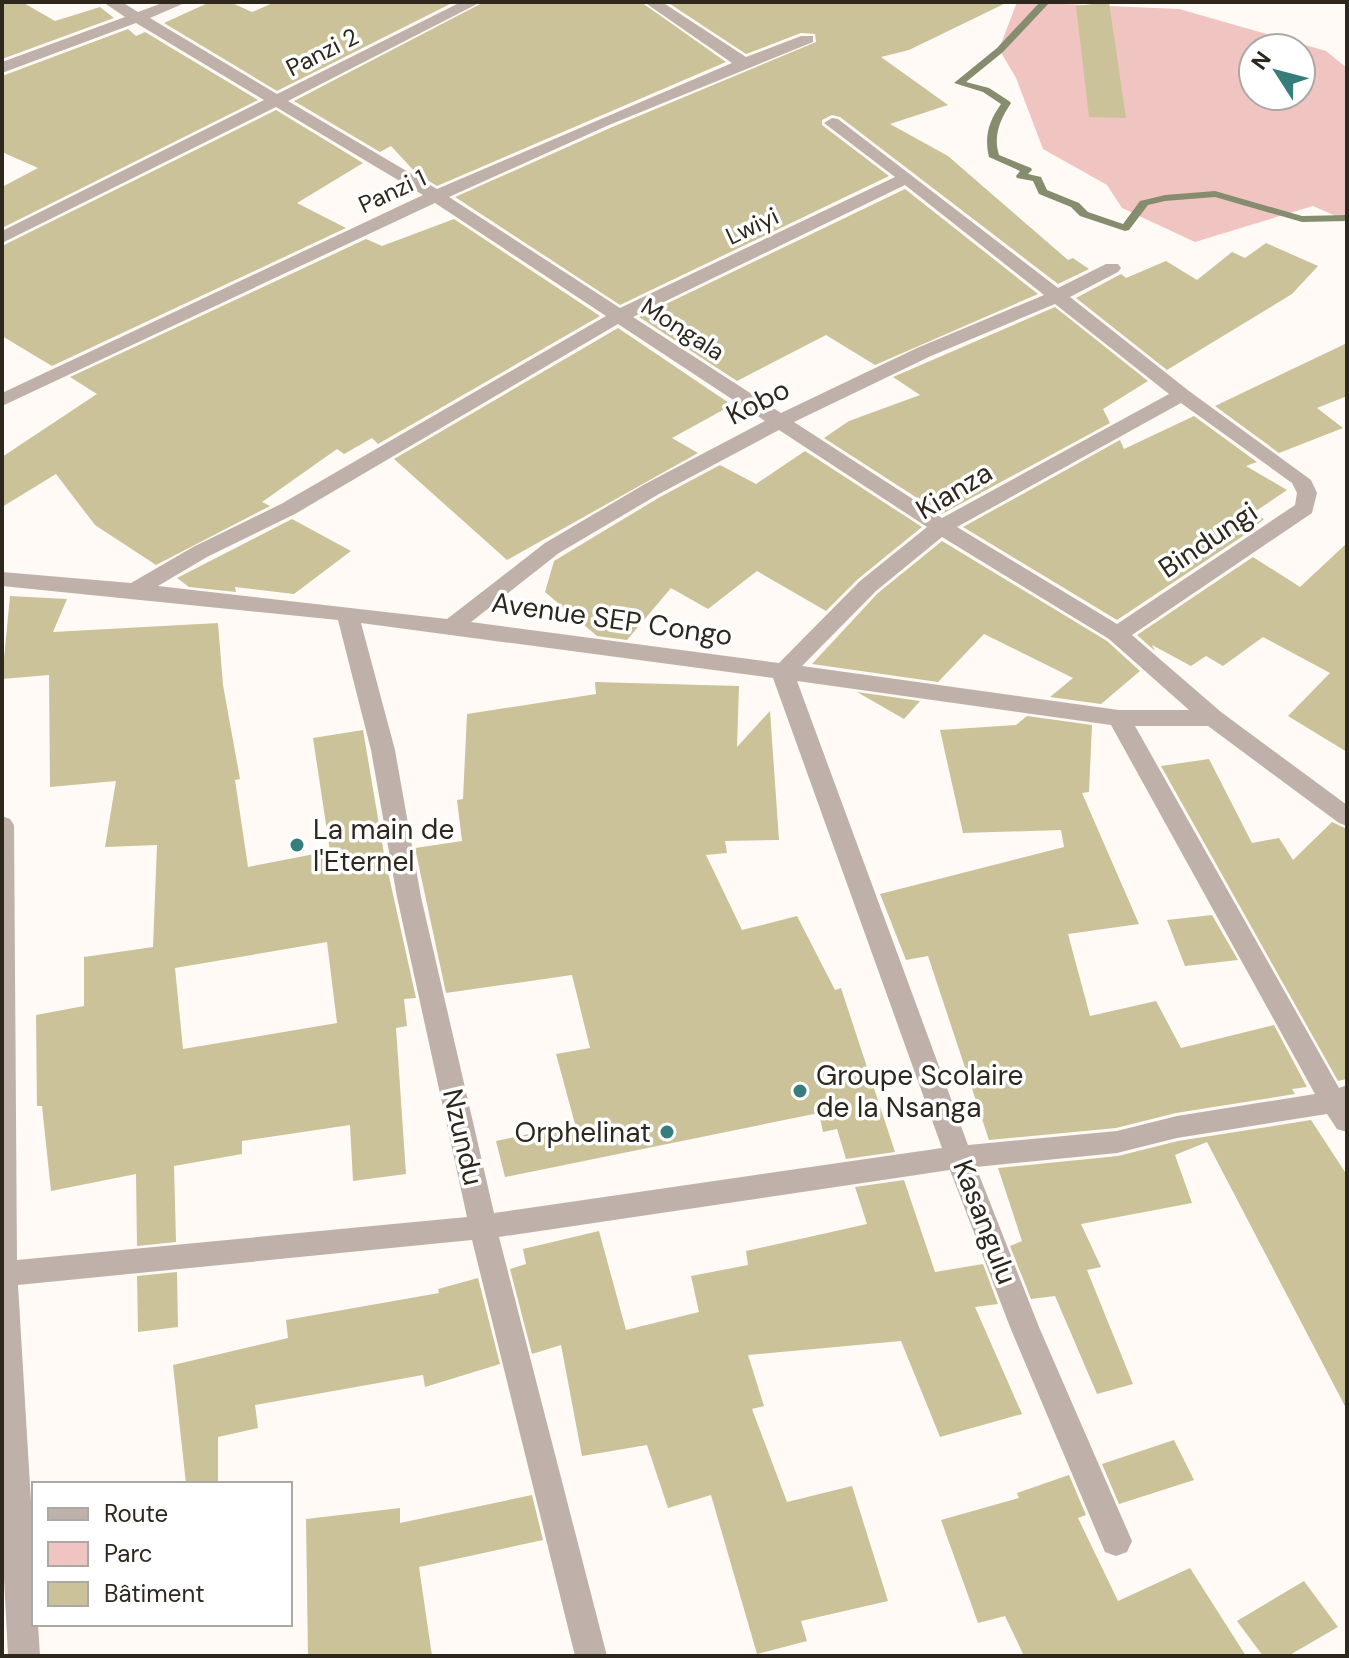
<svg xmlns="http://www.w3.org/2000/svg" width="1349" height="1658" font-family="'DM Sans',sans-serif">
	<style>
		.green { fill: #f0c5c1; fill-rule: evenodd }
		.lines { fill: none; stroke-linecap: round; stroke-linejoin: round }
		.stream { fill: #868c6e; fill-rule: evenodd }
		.building { fill: #cbc299; fill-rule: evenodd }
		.minor { fill: #bfb1aa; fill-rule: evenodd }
		.poi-dot { fill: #367e7b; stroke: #fff; stroke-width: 3 }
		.labels { text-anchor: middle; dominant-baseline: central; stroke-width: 7; stroke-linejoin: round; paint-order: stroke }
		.far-street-label { font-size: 24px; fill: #2e271d; stroke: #fff }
		.street-label { font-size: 28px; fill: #2e271d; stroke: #fff }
		.poi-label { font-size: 28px; fill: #2e271d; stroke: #fff; text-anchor: start }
	</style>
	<rect width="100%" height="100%" fill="#fffaf5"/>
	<!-- green -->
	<path class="green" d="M1017 2 1179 9 1326 51 1347 68V221L1313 206 1195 242 1122 208 1107 185 1043 149 1016 78 999 49ZM1253 48H1301V96H1253Z"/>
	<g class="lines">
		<!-- stream -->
		<path class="stream" d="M1040 2H1050L1003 52 966 82 989 88 1009 101 1011 103C1000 120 993 135 999 155L1031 168 1032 170 1028 174 1041 177 1047 190 1079 203 1088 212 1123 224 1140 201 1165 195 1215 191 1302 216 1347 215V221L1302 222 1215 197 1165 201 1148 205 1129 230 1125 231 1080 216 1071 207 1039 194 1033 181 1017 178 1016 176 1020 171 989 157C984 136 989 121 1001 104L983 92 954 83 997 48Z"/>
	</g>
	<!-- building -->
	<g class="building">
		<path d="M2 2H22L55 21 100 7 114 18 2 59Z"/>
		<path d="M210 2H230L252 12 275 2H454L277 91 164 23Z"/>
		<path d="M484 2H641L726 62 437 186 416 173 391 146 380 152 294 101Z"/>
		<path d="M667 2H1008L909 50 881 57 948 105 890 124 948 156 1068 260 1073 258 1089 269 1058 284 840 117 832 115 822 120V125L889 176 620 305 455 197 610 128 816 42 815 34 801 33 746 54Z"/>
		<path d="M1109 2 1126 118 1089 117 1076 6Z"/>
		<path d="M128 29 136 36 145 32 258 100 2 228V187L38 168 2 152V76Z"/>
		<path d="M276 110 363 163 297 203 346 228 52 366 2 336V246Z"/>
		<path d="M905 189 1038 294 875 365 826 335 737 381 639 317Z"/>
		<path d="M454 219 600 316 378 444 372 438 344 454 337 449 262 502 270 506 156 565 95 525 56 474 2 507V457L97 394 70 377 366 239 382 246Z"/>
		<path d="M1266 243 1318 266 1292 294 1167 370 1076 298 1121 274 1126 278 1166 261 1197 280 1232 252 1245 258Z"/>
		<path d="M1055 307 1148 381 1103 409 1110 423 942 514 824 438 849 421 920 395 893 377Z"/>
		<path d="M618 328 732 405 672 438 698 453 507 560 394 459Z"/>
		<path d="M1347 343V396L1317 408 1343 428 1279 453 1215 406Z"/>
		<path d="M1194 416 1257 462 1246 466 1287 490 1253 513 1264 519 1246 534 1117 620 963 527 1120 440 1124 449Z"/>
		<path d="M805 451 922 527 858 579 826 611 757 571 708 609 671 588 627 640 597 636 545 592 554 561 660 497 720 465 756 484Z"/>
		<path d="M292 519 351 551 294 594 235 587 236 592 189 587 177 578Z"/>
		<path d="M942 541 1107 641 1140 671 1101 704 1050 697 1073 678 984 634 938 682 812 664 878 593Z"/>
		<path d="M1347 543V752L1288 716 1330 673 1263 637 1223 666 1206 656 1191 666 1152 645 1155 651 1137 635 1253 557 1300 587Z"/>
		<path d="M10 596 67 599 53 632 218 623 223 685 240 779 235 780 248 867 330 851 313 738 363 730 384 854 416 998 404 999 407 1026 396 1028 406 1174 353 1181 350 1125 242 1141V1154L174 1166 176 1242 137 1246 136 1174 51 1191 42 1106H37L36 1015 84 1006V957L153 947 157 845 105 847 116 781 50 787 49 675 2 679ZM327 942 337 1023 183 1049 175 968Z"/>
		<path d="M595 682 739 686 737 747 770 711 779 840 725 841 727 853 706 855 742 930 797 916 835 990 841 988 895 1152 846 1159 837 1129 823 1132 819 1113 505 1177 496 1141 575 1124 556 1054 590 1048 572 975 446 993 415 848 462 841 457 800 463 799 467 714 596 694Z"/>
		<path d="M857 692 920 701 904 719Z"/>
		<path d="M1027 716 1092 725 1089 792 1082 793 1139 924 1068 934 1090 1016 1156 1001 1181 1048 1274 1025 1307 1087 1292 1089 1295 1094 1176 1113 1116 1128 989 1140 928 956 906 960 880 894 1064 847 1061 830 963 833 940 730 1016 725Z"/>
		<path d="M1209 759 1252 843 1279 838 1293 860 1332 822 1347 829V1079L1338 1081 1161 766Z"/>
		<path d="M1212 915 1238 960 1185 966 1167 920Z"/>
		<path d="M1311 1120 1347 1175V1410L1207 1142 1175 1155 1192 1203 1081 1224 1101 1267 1087 1270 1133 1384 1097 1394 1055 1296 1031 1299 1010 1246 1022 1241 998 1168 1118 1156 1178 1141Z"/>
		<path d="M904 1180 935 1272 983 1264 998 1304 975 1307 1022 1414 940 1437 901 1341 748 1355 764 1406 752 1409 787 1502 852 1486 888 1601 801 1621 807 1641 757 1654 711 1495 668 1508 647 1445 582 1456 561 1345 532 1354 510 1269 526 1264 523 1249 599 1231 626 1330 699 1312 691 1276 748 1265 746 1251 867 1224 855 1187Z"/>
		<path d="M177 1272 178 1327 138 1332 137 1276Z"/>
		<path d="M478 1278 500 1364 425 1387 423 1375 255 1405 258 1428 218 1437V1484H186L173 1365 288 1338 286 1320 439 1293 438 1289Z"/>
		<path d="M1174 1440 1194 1480 1119 1504 1102 1464Z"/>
		<path d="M1069 1475 1086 1515 1078 1518 1118 1601 1190 1568 1246 1656H1024L1005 1616 978 1623 941 1520 1019 1498 1017 1493Z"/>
		<path d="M532 1495 543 1540 419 1567 432 1656H308L306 1519 400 1508V1523Z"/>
		<path d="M1304 1581 1338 1627 1288 1656H1263L1237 1621Z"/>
	</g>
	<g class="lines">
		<!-- minor -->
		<path class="minor" d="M103 2H122L138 12 165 2H187L150 18 277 94 461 2H481L288 101 437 189 732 63 644 2H662L746 57 801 36H813V42L609 125 449 197 620 308 895 177 824 123 832 118 838 119 1058 288 1106 264H1118L1121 268 1118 272 1070 297 1189 391 1311 480 1317 493 1312 513 1132 635 1221 712 1347 805V826L1339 823 1208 726H1135L1339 1088 1347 1085V1132L1337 1129 1327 1114 1177 1138 1117 1153 976 1167 1039 1327 1132 1541 1127 1552 1116 1556 1105 1552 1010 1327 950 1170 499 1237 607 1656H575L472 1240 18 1285 34 1552V1624H38L40 1656H8L2 1540V816L10 819 14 825 17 1260 467 1217 397 897 371 750 338 620 2 586V572L131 583 193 547 281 504 606 316 435 203 2 406V393L423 195 276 107 2 243V231L264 100 136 23 2 73V62L125 17ZM905 185 1044 295 917 348 781 413 633 317ZM1055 304 1169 394 942 518 794 422 931 356ZM618 324 765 421 645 484 545 543 447 619 158 586 207 557 295 514ZM1181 403 1292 483 1297 493 1295 505 1117 624 957 527ZM779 430 927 527 860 581 779 663 471 622 559 553 659 494ZM942 537 1109 639 1189 710H1119L802 666 876 591ZM361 623 773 678 942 1148 494 1213 421 897 395 750ZM797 681 1111 725 1315 1094 1177 1116 1117 1131 968 1145Z"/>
	</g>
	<!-- markers -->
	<g class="poi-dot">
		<circle cx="297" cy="845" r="8"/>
		<circle cx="800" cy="1091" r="8"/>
		<circle cx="667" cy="1132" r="8"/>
	</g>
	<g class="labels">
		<!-- far-street labels -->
		<g class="far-street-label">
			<text transform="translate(322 52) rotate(-27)">Panzi 2</text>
			<text transform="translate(392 191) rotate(-25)">Panzi 1</text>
			<text transform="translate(752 226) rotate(-25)">Lwiyi</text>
			<text transform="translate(683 329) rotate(33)">Mongala</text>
		</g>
		<!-- street labels -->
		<g class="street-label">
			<text transform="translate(758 402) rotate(-27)">Kobo</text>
			<text transform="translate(954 491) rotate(-31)">Kianza</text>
			<text transform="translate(1208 540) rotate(-34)">Bindungi</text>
			<text transform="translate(612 619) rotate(8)">Avenue SEP Congo</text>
			<text transform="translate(463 1137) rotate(77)">Nzundu</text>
			<text transform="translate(985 1222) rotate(69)">Kasangulu</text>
		</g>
		<!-- poi labels -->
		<g class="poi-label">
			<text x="313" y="829">La main de<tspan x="313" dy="32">l'Eternel</tspan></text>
			<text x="816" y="1075">Groupe Scolaire<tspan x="816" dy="32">de la Nsanga</tspan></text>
			<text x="651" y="1132" text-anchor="end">Orphelinat</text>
		</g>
	</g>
	<!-- border -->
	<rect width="1349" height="1658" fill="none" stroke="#2e271d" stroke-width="8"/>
	<!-- legend -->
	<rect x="32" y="1482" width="260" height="144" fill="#ffffff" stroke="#aba9a5" stroke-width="2"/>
	<rect x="48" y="1508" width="40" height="12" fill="#bfb1aa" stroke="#aba9a5" stroke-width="2"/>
	<text x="104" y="1522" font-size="24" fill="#2e271d">Route</text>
	<rect x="48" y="1542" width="40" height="24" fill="#f0c5c1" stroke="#aba9a5" stroke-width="2"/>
	<text x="104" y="1562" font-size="24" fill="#2e271d">Parc</text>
	<rect x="48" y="1582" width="40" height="24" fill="#cbc299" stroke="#aba9a5" stroke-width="2"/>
	<text x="104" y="1602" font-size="24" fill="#2e271d">Bâtiment</text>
	<!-- north arrow -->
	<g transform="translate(1277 72) rotate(306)"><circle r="38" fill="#ffffff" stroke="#aba9a5" stroke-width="2"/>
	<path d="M0-6L14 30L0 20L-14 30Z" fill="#367e7b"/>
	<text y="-12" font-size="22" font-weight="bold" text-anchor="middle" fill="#2e271d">N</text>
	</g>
</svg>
